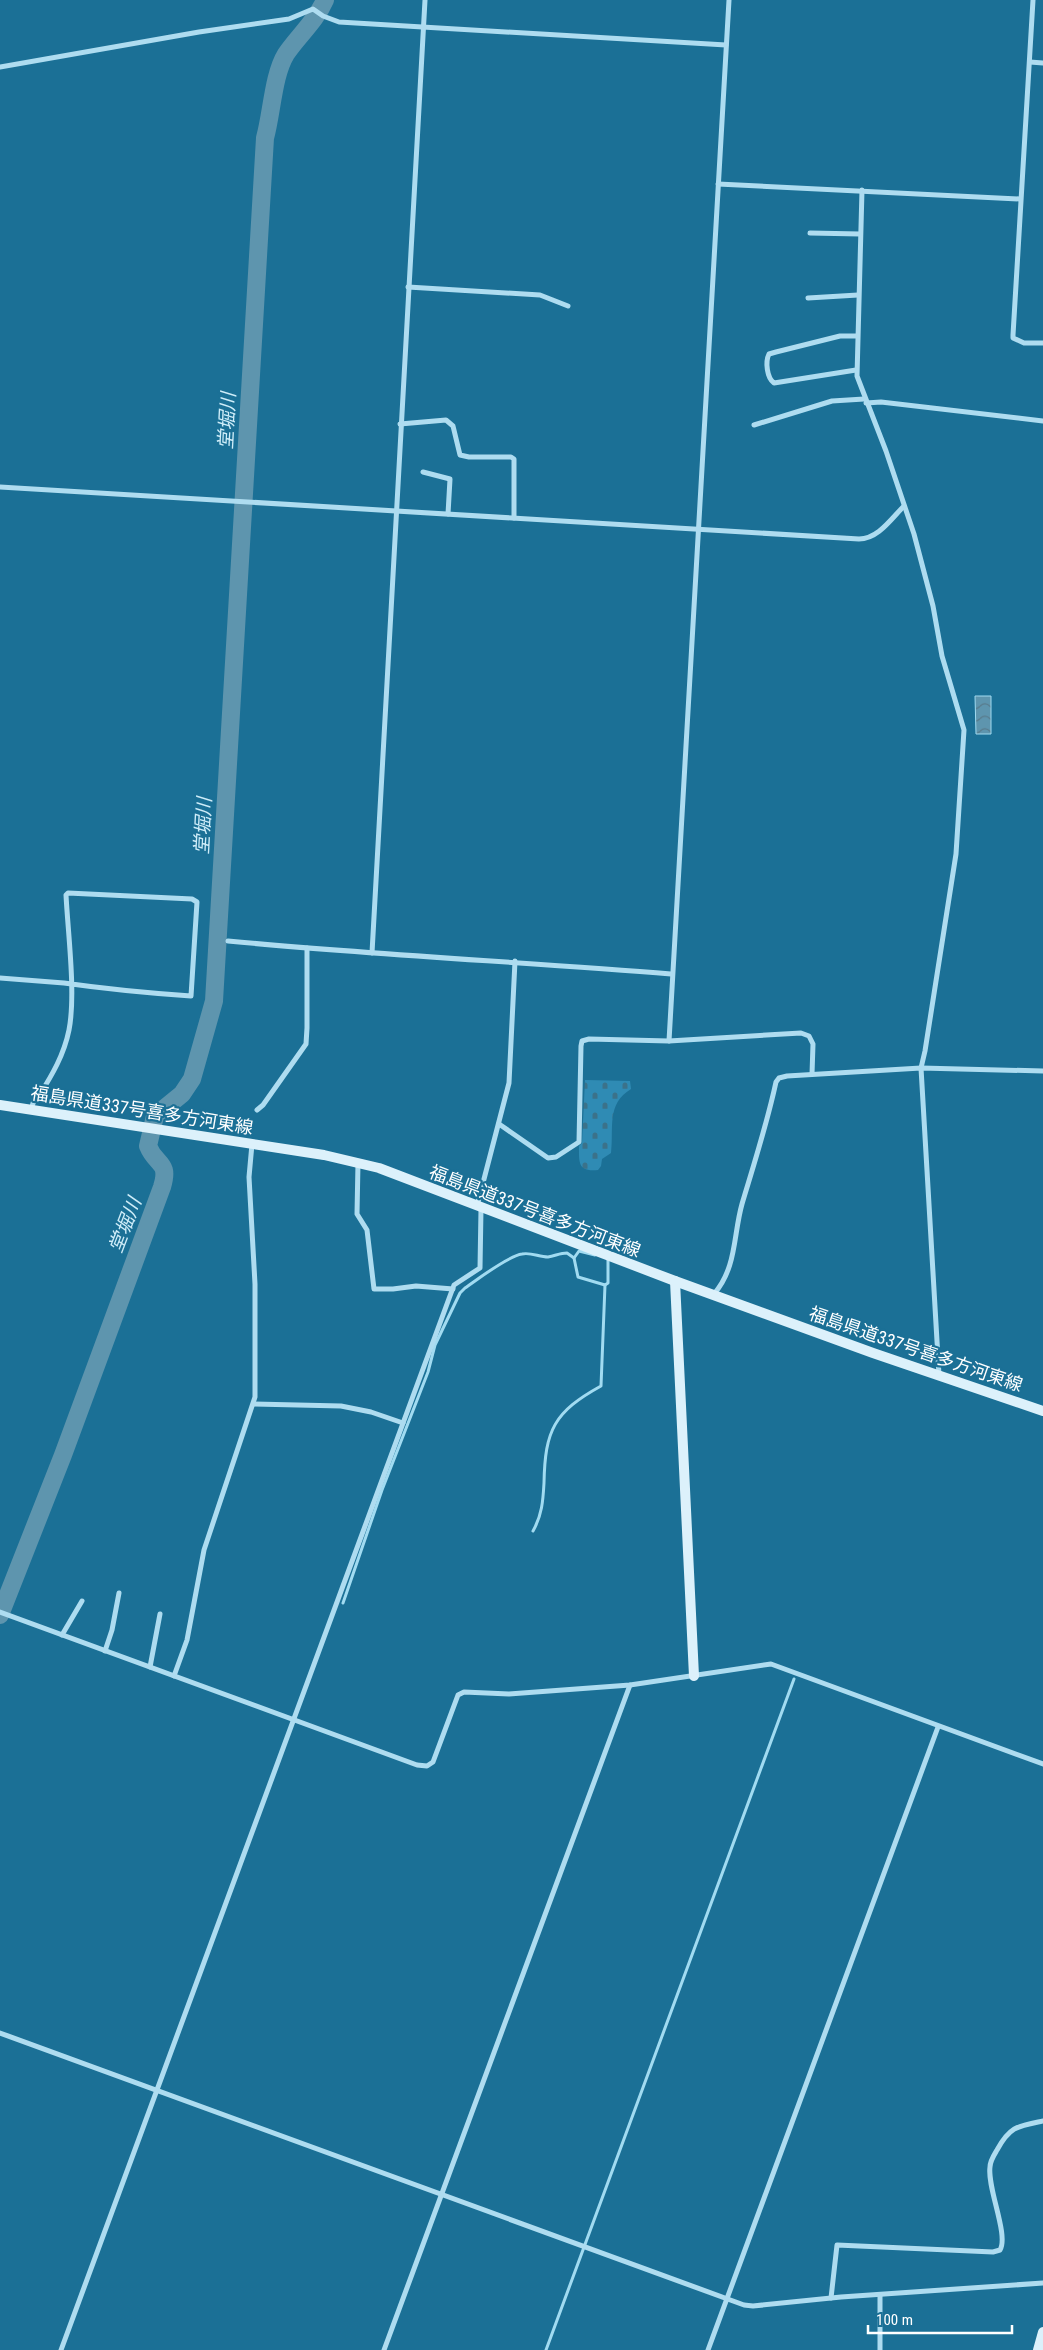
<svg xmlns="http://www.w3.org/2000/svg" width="1043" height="2350" font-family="'Roboto Condensed','Noto Sans JP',sans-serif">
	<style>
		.cemetery { fill: url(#cemetery-stones) }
		.water { fill: url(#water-waves); stroke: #a1dbf1 }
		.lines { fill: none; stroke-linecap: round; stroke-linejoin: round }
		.stream { stroke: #a1dbf1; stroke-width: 3 }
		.river { stroke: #5e95ae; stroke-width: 18 }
		.street { stroke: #aedcf0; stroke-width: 5 }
		.secondary { stroke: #dcf1fb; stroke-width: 10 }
		.labels { text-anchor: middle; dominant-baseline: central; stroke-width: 4.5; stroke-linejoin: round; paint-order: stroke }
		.street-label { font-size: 18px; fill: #fff; stroke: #1b7096 }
		.water-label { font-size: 19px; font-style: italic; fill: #cfedf9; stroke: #1b7096 }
	</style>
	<defs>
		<pattern id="cemetery-stones" width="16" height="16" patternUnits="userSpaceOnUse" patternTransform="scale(1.25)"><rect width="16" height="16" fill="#2f8bb4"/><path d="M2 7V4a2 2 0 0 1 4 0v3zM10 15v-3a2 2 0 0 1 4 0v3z" fill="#3b728a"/></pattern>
		<pattern id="water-waves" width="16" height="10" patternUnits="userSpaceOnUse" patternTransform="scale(1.25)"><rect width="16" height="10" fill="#5e95ae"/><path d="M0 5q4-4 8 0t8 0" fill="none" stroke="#587b8c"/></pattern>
	</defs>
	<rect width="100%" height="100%" fill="#1b7096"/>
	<!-- cemetery -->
	<path class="cemetery" d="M585 1080 630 1081 631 1089C606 1104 614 1128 611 1153L602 1159 601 1166 598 1170C578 1172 579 1163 579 1146L582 1143Z"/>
	<!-- water -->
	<path class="water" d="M975 696H991V734H976Z"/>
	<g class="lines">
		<!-- stream -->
		<g class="stream">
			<path d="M574 1258 579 1251 595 1255"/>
			<path d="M533 1531C542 1515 543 1501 544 1483 545 1430 554 1412 601 1386L605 1285"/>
			<path d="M343 1603 382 1490 428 1372 435 1345 460 1293 465 1288C478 1279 508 1256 522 1254 531 1252 539 1257 548 1257 555 1256 560 1253 567 1253L574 1258 578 1277 605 1285 608 1283V1259"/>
			<path d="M546 2350 794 1679"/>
		</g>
		<!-- river -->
		<path class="river" d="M0 1615 63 1455 162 1187C170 1161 156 1166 148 1146L155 1116 182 1094 192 1079 214 1001 265 138C272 113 273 75 286 54 299 35 316 21 325 0"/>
		<!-- street -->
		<g class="street">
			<path d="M1033 0 1013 335V338L1024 343H1043"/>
			<path d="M1030 62 1043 63"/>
			<path d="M0 67 199 32 289 19 313 9 323 16 339 22 726 45"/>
			<path d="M718 184 1020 199"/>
			<path d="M862 190 857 376 886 451 914 534 933 606 942 656 964 730 956 854 925 1051 921 1068 939 1375"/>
			<path d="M810 233 860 234"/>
			<path d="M408 287 540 295 568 306"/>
			<path d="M808 298 858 295"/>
			<path d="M856 370 774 383C767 378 765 362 769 354L776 352 840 336H857"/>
			<path d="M866 403 881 402 1043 421"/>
			<path d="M400 424 446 420 453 426 460 455 469 457H511L514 459V518"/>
			<path d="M754 425 832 401 864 399"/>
			<path d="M423 472 450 479 448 514"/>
			<path d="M0 487 859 539C878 539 891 519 904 506"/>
			<path d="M228 941C375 955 523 962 671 974"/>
			<path d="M372 953 425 0"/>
			<path d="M0 978 64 983C106 989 148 993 191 996L197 902 192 899 68 893 66 895C68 934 76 994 69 1030 64 1055 52 1075 39 1096L34 1100 31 1110"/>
			<path d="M669 1041 729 0"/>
			<path d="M257 1110 263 1105 306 1044 307 1028V948"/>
			<path d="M499 1124 548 1158 556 1157 579 1142 581 1046 582 1041 589 1039 669 1041 801 1033 809 1036 813 1044 812 1074"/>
			<path d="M358 1163 357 1214 367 1230 374 1289H393L416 1286 453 1289"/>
			<path d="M477 1206 509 1083 515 961"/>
			<path d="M714 1294C737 1267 733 1236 742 1204 754 1164 767 1124 776 1082L779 1078 787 1076 921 1068 1043 1071"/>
			<path d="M254 1404 341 1406 371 1412 403 1423"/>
			<path d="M0 1612 417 1765 427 1766 433 1762 458 1695 464 1692 509 1694 630 1685 771 1664 1043 1764"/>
			<path d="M62 1635 82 1601"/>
			<path d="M105 1651 112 1630 119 1593"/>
			<path d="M150 1667 160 1614"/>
			<path d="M174 1676 187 1640 204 1550 255 1397V1284L249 1177 252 1144"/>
			<path d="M0 2033 744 2305 753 2306 841 2297 1043 2283"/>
			<path d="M831 2298 837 2245 993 2252 1000 2250C1009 2235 987 2188 990 2167 990 2161 994 2155 997 2150 1010 2126 1018 2126 1043 2121"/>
			<path d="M61 2350 454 1285 480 1268 481 1209"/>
			<path d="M384 2350 630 1685"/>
			<path d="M708 2350 938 1727"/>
			<path d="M880 2350V2295"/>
		</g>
		<!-- secondary -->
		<g class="secondary">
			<path d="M0 1105 324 1155 379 1168 675 1281 873 1353 1043 1411"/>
			<path d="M675 1281 694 1676"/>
			<path d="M1038 2350 1043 2332"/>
		</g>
	</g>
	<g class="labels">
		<!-- street labels -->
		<g class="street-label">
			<text transform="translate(142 1110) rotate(9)">福島県道337号喜多方河東線</text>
			<text transform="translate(535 1211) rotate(21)">福島県道337号喜多方河東線</text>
			<text transform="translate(916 1349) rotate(19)">福島県道337号喜多方河東線</text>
		</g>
		<!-- water labels -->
		<g class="water-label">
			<text transform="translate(227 421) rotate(-87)">堂堀川</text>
			<text transform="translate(203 826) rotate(-87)">堂堀川</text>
			<text transform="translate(125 1225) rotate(-69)">堂堀川</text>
		</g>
	</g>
	<!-- scale -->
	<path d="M868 2325v8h144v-8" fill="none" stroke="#ffffff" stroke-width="2.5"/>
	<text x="876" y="2325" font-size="15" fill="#ffffff" stroke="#1b7096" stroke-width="4" paint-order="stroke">100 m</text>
</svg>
